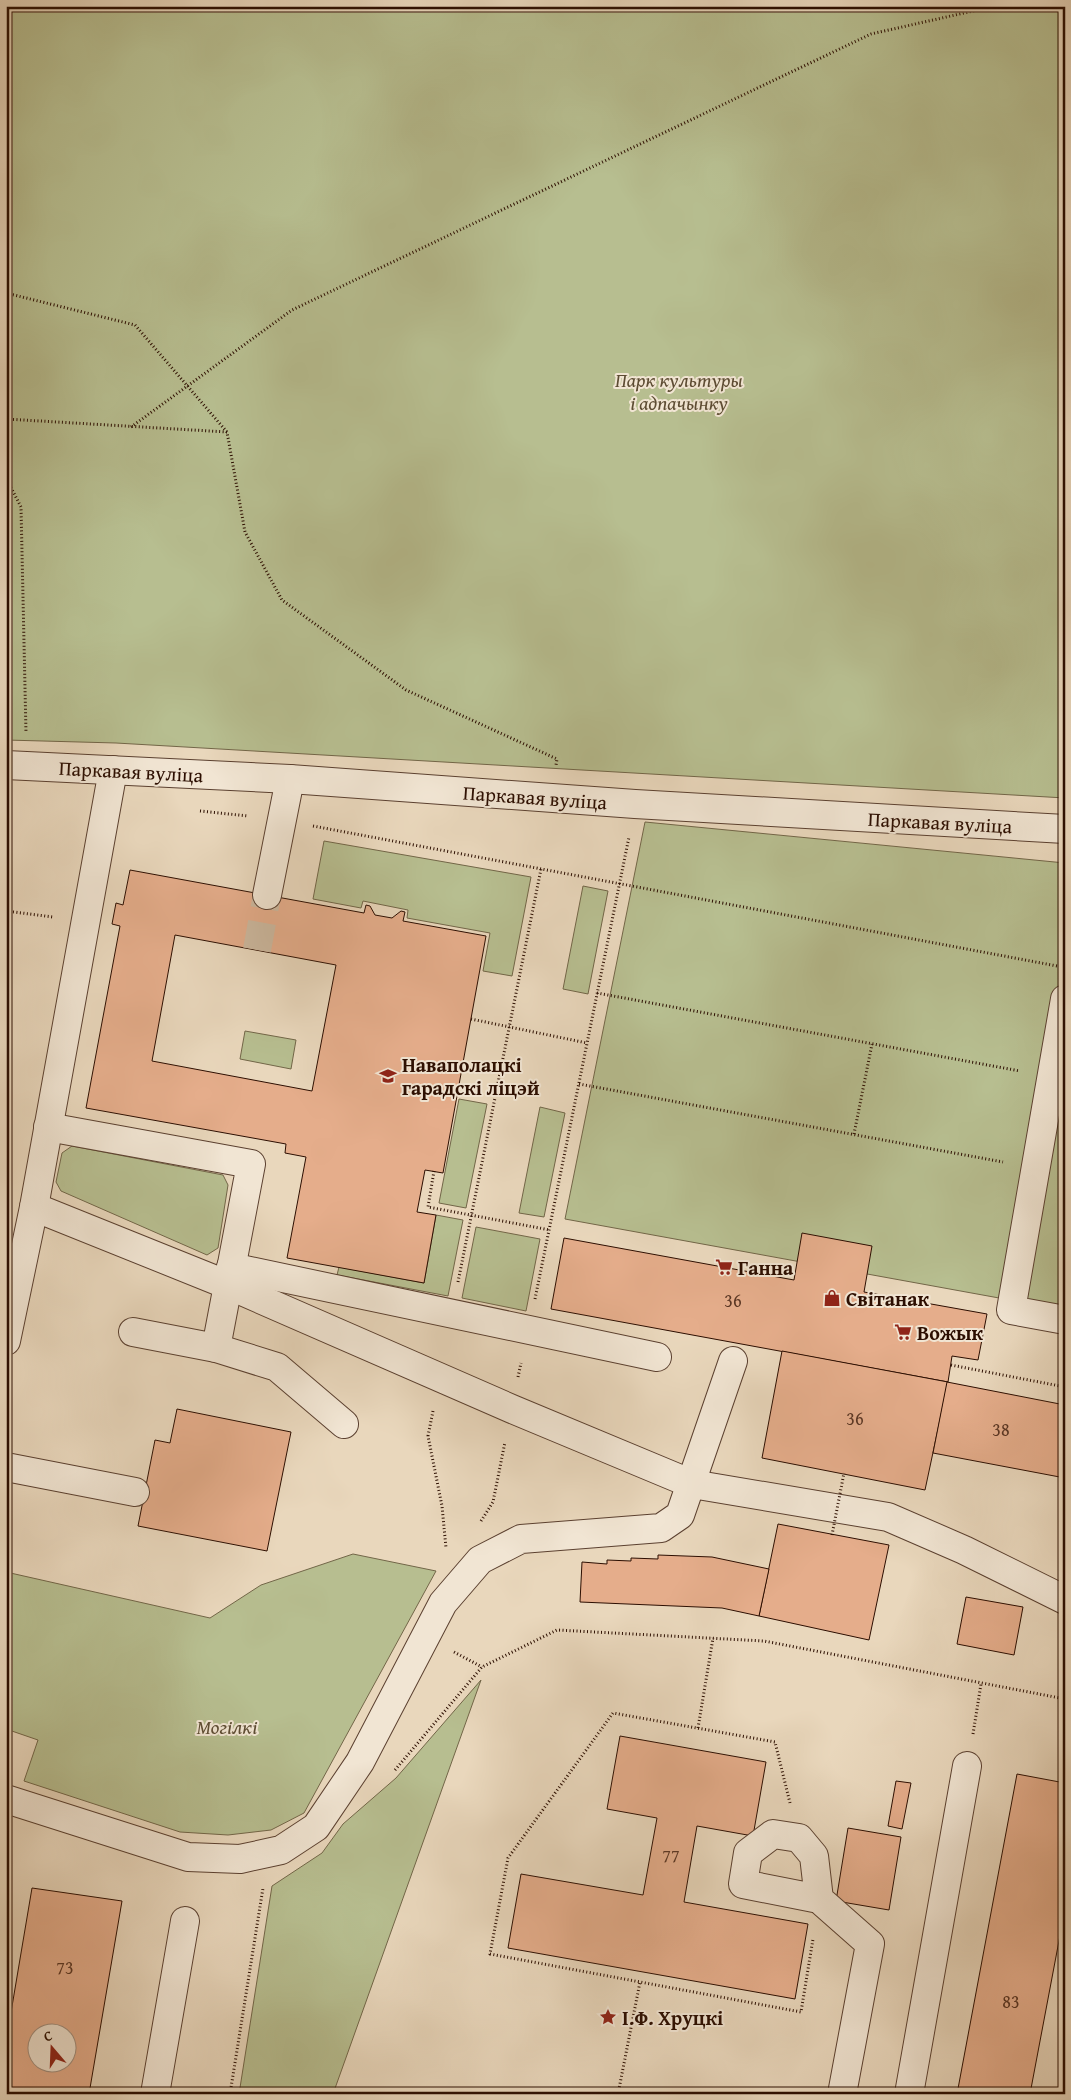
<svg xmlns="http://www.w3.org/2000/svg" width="1071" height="2100" font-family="'Gentium Book Plus',serif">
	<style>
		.green { fill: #b7be90; stroke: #726648 }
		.building { fill: #e5ad8b; stroke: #2c0e01; fill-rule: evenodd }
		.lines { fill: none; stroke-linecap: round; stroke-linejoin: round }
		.minor-tunnel { stroke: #cdb9a0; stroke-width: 28; stroke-dasharray: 28 14; stroke-linecap: butt }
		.minor-casing { stroke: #5b4030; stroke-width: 30 }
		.path { stroke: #2c0e01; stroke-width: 3; stroke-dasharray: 1 2.5; stroke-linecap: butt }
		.minor { stroke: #f1e5d3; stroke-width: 28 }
		.path-bridge { stroke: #2c0e01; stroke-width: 3; stroke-dasharray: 1 2.5; stroke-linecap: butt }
		.labels { text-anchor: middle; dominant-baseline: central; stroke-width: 4; stroke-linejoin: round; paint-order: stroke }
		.number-label { font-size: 18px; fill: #5a3624 }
		.park-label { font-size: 20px; font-style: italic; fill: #5d4c33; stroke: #f1e5d3 }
		.street-label { font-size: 20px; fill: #2c0e01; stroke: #f1e5d3 }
		.poi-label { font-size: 20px; font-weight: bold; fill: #2c0e01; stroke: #f1e5d3; text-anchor: start }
	</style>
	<rect width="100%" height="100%" fill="#e9d7bc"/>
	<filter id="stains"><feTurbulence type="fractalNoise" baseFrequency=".004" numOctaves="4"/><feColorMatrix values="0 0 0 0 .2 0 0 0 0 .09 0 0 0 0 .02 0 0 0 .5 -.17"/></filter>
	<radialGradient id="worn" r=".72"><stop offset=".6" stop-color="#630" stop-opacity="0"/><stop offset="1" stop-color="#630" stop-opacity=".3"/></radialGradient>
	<!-- green -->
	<g class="green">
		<path d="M6 6H1065V798L116 743 6 740Z"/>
		<path d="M645 822 1065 863V1310L565 1219Z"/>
		<path d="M324 841 531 877 512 976 483 971 490 933 407 918 408 910 363 901 361 908 313 899Z"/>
		<path d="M583 886 608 891 588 994 563 989Z"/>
		<path d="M245 1031 296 1040 291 1069 240 1059Z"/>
		<path d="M459 1099 487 1104 466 1208 439 1203Z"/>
		<path d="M540 1107 565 1113 544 1217 519 1213Z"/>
		<path d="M72 1146 223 1175 228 1185 218 1248 207 1255 61 1191 56 1182 62 1153Z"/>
		<path d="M436 1215 463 1220 448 1296 337 1275 339 1267 424 1283Z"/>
		<path d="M476 1227 540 1239 526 1311 462 1298Z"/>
		<path d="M353 1554 436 1571 304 1813 271 1830 228 1835 180 1832 24 1781 38 1740 6 1729V1572L210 1618 261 1585Z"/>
		<path d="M481 1680 333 2094H239L272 1886 322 1853 343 1824 396 1778Z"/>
	</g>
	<!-- building -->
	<g class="building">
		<path d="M130 870 364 913 366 905 370 906 375 915 392 918 401 911 405 912 403 921 486 936 443 1173 425 1170 417 1212 436 1215 424 1283 287 1258 306 1157 285 1153 286 1144 86 1108 120 926 112 924 116 903 123 905ZM175 935 336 965 312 1091 152 1061Z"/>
		<path d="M802 1233 872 1246 864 1292 987 1314 978 1360 952 1356 948 1382 551 1309 564 1238 794 1280Z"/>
		<path d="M782 1351 948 1382 925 1490 762 1458Z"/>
		<path d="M947 1382 1065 1405V1478L933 1453Z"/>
		<path d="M177 1409 291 1432 267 1551 138 1526 155 1440 170 1443Z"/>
		<path d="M778 1524 889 1545 869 1640 759 1616Z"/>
		<path d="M658 1555 712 1557 769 1569 759 1616 722 1608 580 1602 582 1562 607 1564V1560L631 1561V1558L658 1559Z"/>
		<path d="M966 1597 1023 1607 1014 1655 957 1644Z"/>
		<path d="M620 1736 766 1762 753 1836 697 1826 684 1902 808 1924 795 1999 508 1948 521 1874 643 1895 657 1818 607 1809Z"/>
		<path d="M1017 1774 1065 1783V1909L1030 2094H957Z"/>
		<path d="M896 1781 911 1783 902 1829 888 1826Z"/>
		<path d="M848 1828 901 1837 889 1910 836 1901Z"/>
		<path d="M32 1888 122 1901 89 2094H6V2042ZM38 2032H68V2062H38Z"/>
	</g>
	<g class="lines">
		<!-- minor-tunnel -->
		<path class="minor-tunnel" d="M257 950 267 895"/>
		<!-- minor casing -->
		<g class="minor-casing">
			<g id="minor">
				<path d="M6 765 290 779 635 804 1065 829"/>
				<path d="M267 895 290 779"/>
				<path d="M1065 999 1011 1310 1065 1320"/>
				<path d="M48 1127 251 1164 216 1348"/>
				<path d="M34 1207 228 1285 512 1409 692 1484 888 1517 964 1550 1065 1600"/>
				<path d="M231 1267 657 1357"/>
				<path d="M133 1332 216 1348 277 1367 344 1424"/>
				<path d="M6 1341 34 1207 113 770"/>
				<path d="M6 1467 135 1492"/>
				<path d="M6 1799 188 1857 240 1859 281 1850 316 1827 360 1762 443 1603 480 1560 521 1539 661 1528 680 1515 733 1361"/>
				<path d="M819 1899 814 1856 799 1838 773 1834 748 1853 743 1884 819 1899 870 1944 842 2094"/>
				<path d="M155 2094 185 1921"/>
				<path d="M909 2094 967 1766"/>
			</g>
		</g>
		<!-- path -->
		<g class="path">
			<path d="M6 293 135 325 227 432 245 532 282 600 406 690 557 759 556 765"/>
			<path d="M6 419 227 432"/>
			<path d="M131 427 292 310 871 34 995 6"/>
			<path d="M6 478 21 507 26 733"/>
			<path d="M200 811 248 816"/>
			<path d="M313 826 1057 966"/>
			<path d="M6 911 53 917"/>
			<path d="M597 993 1020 1071"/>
			<path d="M471 1019 587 1043"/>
			<path d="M579 1084 1003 1162"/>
			<path d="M854 1134 872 1044"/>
			<path d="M434 1171 428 1207 550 1230"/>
			<path d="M458 1282 541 869"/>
			<path d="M535 1299 629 837"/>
			<path d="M951 1365 1065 1387"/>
			<path d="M518 1377 521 1363"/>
			<path d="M433 1411 428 1436 442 1506 446 1548"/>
			<path d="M481 1521 493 1502 505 1442"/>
			<path d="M454 1652 482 1667"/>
			<path d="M698 1728 713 1638"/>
			<path d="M973 1734 981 1684"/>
			<path d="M395 1770 482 1667 557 1630 764 1641 1065 1699"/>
			<path d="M790 1803 775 1742 613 1713 508 1858 490 1954 801 2012 813 1939"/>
			<path d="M230 2094 263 1888"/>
			<path d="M618 2094 640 1982"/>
		</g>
		<!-- minor -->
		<use href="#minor" class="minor"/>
		<!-- path-bridge -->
		<path class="path-bridge" d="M832 1535 844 1473"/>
	</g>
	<!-- icons -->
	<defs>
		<g id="school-bare" transform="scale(1.35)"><path d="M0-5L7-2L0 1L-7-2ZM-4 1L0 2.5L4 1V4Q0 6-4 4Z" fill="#8f2418" stroke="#f1e5d3" stroke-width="2.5" paint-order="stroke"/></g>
		<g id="supermarket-bare" transform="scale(1.35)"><path d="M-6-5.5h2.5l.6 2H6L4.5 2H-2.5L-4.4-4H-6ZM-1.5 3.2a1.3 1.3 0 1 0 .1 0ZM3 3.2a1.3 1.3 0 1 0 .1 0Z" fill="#8f2418" stroke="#f1e5d3" stroke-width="2.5" paint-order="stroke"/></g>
		<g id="shop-bare" transform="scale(1.35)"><path d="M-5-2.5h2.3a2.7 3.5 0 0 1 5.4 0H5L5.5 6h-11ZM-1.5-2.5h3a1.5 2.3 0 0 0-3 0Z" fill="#8f2418" stroke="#f1e5d3" stroke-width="2.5" paint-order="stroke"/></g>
		<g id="sight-bare" transform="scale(1.35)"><path d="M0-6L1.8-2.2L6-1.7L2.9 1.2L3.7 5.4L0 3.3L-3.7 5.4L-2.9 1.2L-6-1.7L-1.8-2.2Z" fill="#8f2418" stroke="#f1e5d3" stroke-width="2.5" paint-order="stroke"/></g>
	</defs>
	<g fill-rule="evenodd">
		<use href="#school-bare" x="388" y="1076"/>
		<use href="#supermarket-bare" x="724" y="1267"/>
		<use href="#shop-bare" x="832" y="1298"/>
		<use href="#supermarket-bare" x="903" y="1332"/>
		<use href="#sight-bare" x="608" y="2017"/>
	</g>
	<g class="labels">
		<!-- number labels -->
		<g class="number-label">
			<text x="733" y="1300">36</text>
			<text x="855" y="1418">36</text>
			<text x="1001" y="1429">38</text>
			<text x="671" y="1855">77</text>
			<text x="65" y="1967">73</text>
			<text x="1011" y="2001">83</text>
		</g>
		<!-- park labels -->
		<g class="park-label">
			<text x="679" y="379">Парк культуры<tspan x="679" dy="23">і адпачынку</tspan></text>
			<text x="227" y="1726">Могілкі</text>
		</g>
		<!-- street labels -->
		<g class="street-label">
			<text transform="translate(131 771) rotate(3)">Паркавая вуліца</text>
			<text transform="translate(535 797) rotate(4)">Паркавая вуліца</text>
			<text transform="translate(940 822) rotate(3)">Паркавая вуліца</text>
		</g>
		<!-- poi labels -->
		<g class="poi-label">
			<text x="402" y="1064">Наваполацкі<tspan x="402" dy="23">гарадскі ліцэй</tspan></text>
			<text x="738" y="1267">Ганна</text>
			<text x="846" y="1298">Світанак</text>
			<text x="917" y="1332">Вожык</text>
			<text x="622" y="2017">І.Ф. Хруцкі</text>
		</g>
	</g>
	<!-- margin -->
	<rect width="1071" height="2100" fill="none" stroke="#e9d7bc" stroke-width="25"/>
	<rect x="8" y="8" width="1056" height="2085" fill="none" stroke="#2c0e01" stroke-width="2.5"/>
	<rect x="12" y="12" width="1046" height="2075" fill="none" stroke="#2c0e01"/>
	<!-- north arrow -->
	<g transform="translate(52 2048) rotate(341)"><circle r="24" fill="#f1e5d3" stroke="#a28f7f"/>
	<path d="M0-4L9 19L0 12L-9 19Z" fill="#8f2418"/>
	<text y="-8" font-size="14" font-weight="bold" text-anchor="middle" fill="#2c0e01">С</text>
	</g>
	<rect width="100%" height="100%" filter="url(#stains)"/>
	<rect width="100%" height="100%" fill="url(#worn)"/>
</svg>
